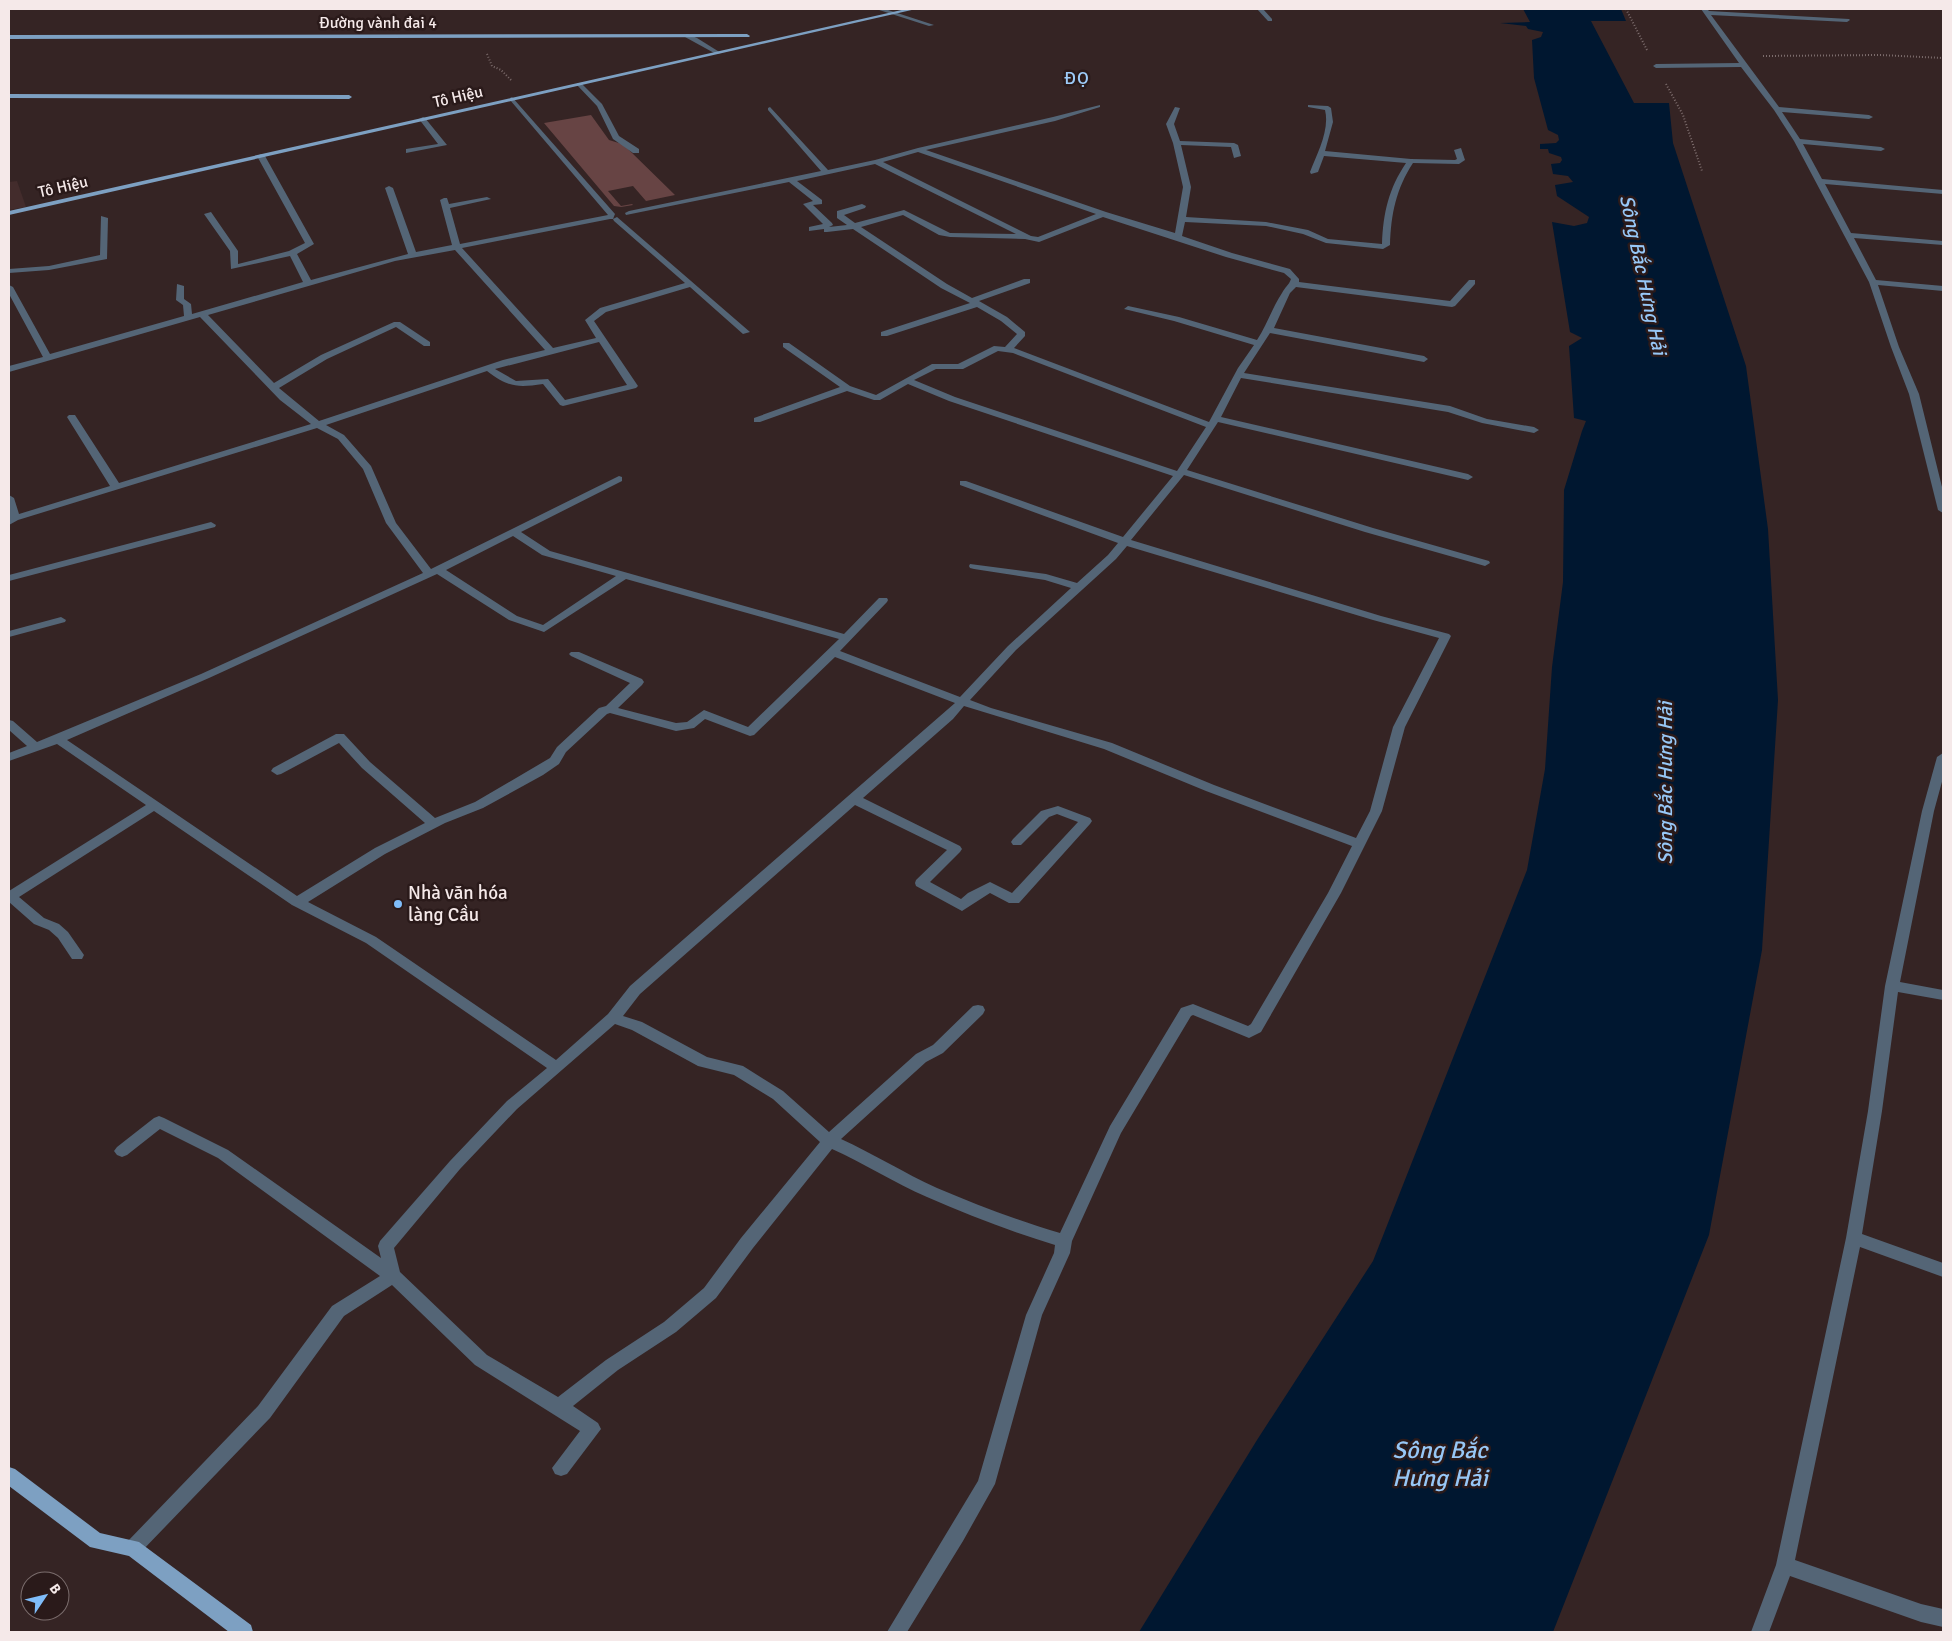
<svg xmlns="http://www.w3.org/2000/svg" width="1952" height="1641" font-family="Signika,sans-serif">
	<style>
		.built { fill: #432c2c }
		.green { fill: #674444 }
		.water { fill: #001730 }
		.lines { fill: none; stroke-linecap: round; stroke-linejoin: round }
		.path { stroke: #7c6c6c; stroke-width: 2; stroke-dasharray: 1 2; stroke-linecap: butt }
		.minor { fill: #546576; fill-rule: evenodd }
		.major { fill: #7da0c2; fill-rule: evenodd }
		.poi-dot { fill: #7fbdfa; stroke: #2a1a1a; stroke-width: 2 }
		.labels { text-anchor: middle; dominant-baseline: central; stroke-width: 5; stroke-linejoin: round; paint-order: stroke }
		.far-street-label { font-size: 16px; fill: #f5e9e9; stroke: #2a1a1a }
		.far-quarter-label { font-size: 18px; letter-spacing: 1px; fill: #9dcbf8; stroke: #2a1a1a }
		.poi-label { font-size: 19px; fill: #f5e9e9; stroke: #2a1a1a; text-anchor: start }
		.water-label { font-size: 20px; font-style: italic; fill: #97c7f6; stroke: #2a1a1a }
		.near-water-label { font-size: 24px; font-style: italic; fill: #97c7f6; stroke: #2a1a1a }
	</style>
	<rect width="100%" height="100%" fill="#352424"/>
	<!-- built -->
	<path class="built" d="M17 181 26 207 9 210V182Z"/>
	<!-- green -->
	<path class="green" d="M591 115 609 140 622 144 630 151 675 195 646 201 633 186 608 191 621 206 632 204 633 205 621 207 614 206 544 123Z"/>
	<!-- water -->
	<path class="water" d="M1523 9H1621L1626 21H1591L1634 103H1669L1673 143 1746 366 1768 529 1778 700 1762 950 1709 1235 1553 1632H1139L1257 1440 1373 1261 1527 870 1545 769 1552 667 1563 582 1564 490 1582 431 1586 421 1574 418 1569 346 1582 338 1570 332 1552 222 1574 226 1587 223 1589 217 1557 196 1555 185 1573 182 1568 176 1553 174 1551 164 1560 163 1562 160 1561 157 1549 153 1548 149H1540V144L1556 143 1559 140 1558 135 1548 130 1534 78 1532 40 1541 37 1543 32 1528 29 1526 26 1500 23 1530 22Z"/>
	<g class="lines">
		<!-- path -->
		<g class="path">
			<path d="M1626 9 1647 50"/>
			<path d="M487 54 492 66 501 70 512 81"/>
			<path d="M1763 56 1880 55 1943 58"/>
			<path d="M1666 84 1683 115 1702 171"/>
		</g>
		<!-- minor -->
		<g class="minor">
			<path d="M876 9H885L934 25 929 26Z"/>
			<path d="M1257 9H1263L1272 19V21H1268Z"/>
			<path d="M1701 9H1707L1709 11 1849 19 1850 20 1847 22 1711 15 1779 107 1869 115 1873 117 1869 119 1782 112 1800 139 1881 147 1885 149 1881 151 1803 144 1822 179 1943 190V194L1825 184 1851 233 1943 241V245L1854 238 1876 280 1943 286V291L1878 285 1899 347 1919 394 1943 491V513L1938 510 1909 394 1891 347 1869 282 1794 141 1774 110 1741 67 1656 68 1653 66 1656 64 1739 63Z"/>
			<path d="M687 34 697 38 721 53 716 54 685 37 684 36Z"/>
			<path d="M577 83H581L602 104 619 136 639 149V153H633L613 139 597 106 577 85Z"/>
			<path d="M512 97 615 214 613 219H610L462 248 553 348 596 338 585 320 600 308 685 283 614 221 613 219 617 217 750 332 743 334 690 287 606 312 594 321 638 386 636 388 563 406 560 405 543 384C517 388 508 387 487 371L326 425 344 435 371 466 396 523 431 569 619 476 622 477V481L521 532 550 551 844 634 879 598H887L888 600 887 602 840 651 960 697 1008 646 1071 588 1045 580 974 569 970 568 969 566 970 564 1046 574 1077 583 1108 555 1118 543 960 485V481H966L1123 537 1173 476 949 401 908 384 880 400H874L847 391 760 422H754V418L840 387 783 347V343H789L850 386 876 395 932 364H958L994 346 1005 347 1017 334 1001 321 977 307 887 336H881V332L970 303 941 288 853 229 827 232H824V229L809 231V227L823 224 803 204 813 201 789 182 626 215 625 213 629 211 821 171 768 110V108L770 107 828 170 875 160 918 148 1053 117 1100 105V107L1055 121 926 150 1106 212 1175 233 1183 187 1173 143 1166 124 1175 107 1180 108 1174 124 1180 141 1234 143 1238 145 1241 156 1234 158 1231 147 1181 145 1191 187 1186 217 1266 222 1308 230 1328 239 1382 244C1383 213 1389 188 1406 163L1324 156 1318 172 1311 174 1310 172C1317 154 1330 130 1325 110L1308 107V105L1328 106 1331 108 1333 122 1325 151 1411 159 1455 160 1457 159 1454 150 1461 148 1465 160 1459 164 1413 163C1396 189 1391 214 1390 245L1383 249 1326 243 1303 234 1266 226 1185 222 1182 236 1232 253 1290 269 1299 279V282L1450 301 1469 280H1475V284L1455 306 1452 307 1296 287 1290 293 1274 328 1424 356 1428 359 1424 362 1270 333 1244 373 1450 406 1487 419 1534 427 1539 430 1534 433 1482 423 1448 412 1241 378 1221 417 1468 474 1473 477 1468 480 1218 422 1187 470 1373 528 1489 561 1490 563 1485 566 1365 532 1184 475 1131 540 1381 616 1449 634 1451 636 1405 727 1382 811 1341 893 1261 1032 1249 1038 1193 1015 1191 1016 1121 1133 1072 1241 1070 1253 1042 1315 995 1484 963 1541 907 1632H887L978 1481 1026 1315 1054 1253 1055 1245C1012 1232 968 1215 927 1197 894 1183 864 1163 832 1149L753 1248 716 1298 676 1332 618 1370 573 1406 598 1423 601 1429 567 1474 561 1476 555 1474 552 1468 580 1431 475 1365 392 1285 344 1316 270 1418 139 1554 133 1557 127 1554 124 1548 127 1542 258 1406 332 1306 380 1276 218 1158 160 1129 127 1155 122 1157 117 1155 114 1151 117 1147 154 1118 159 1116 164 1118 228 1150 381 1258 378 1246 380 1241 450 1161 507 1101 547 1068 366 943 292 905 154 811 19 897 44 918 59 924 68 932 84 955 82 959H72L58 938 49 930 34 924 9 902V891L146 805 57 744 9 761V753L27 746 9 730V720L13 721 37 742 201 674 423 573 386 523 363 469 338 439 317 428 18 520 9 525V495L14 498 19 514 110 486 67 417 69 415H75L119 483 311 424 280 400 200 317 9 372V366L43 357 9 294V285L13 287 50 354 184 316 183 305 176 300 177 284 184 286V299L191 304 192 314 303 282 290 256 231 269 230 251 204 214 211 212 238 251V264L289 251 305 243 257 156 261 154 265 156 314 244 297 254 311 280 408 254 385 188 389 186 393 188 416 252 452 245 440 200 444 198H447L449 204 487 197 491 199 450 208 460 244 608 215 510 100V98ZM918 152 1096 214 1038 237 1031 236 883 162ZM875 164 1016 234 950 233 904 210 855 223 844 215 865 208 866 206 862 204 837 211V218L847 225 829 227 833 225 832 223 813 205 822 204V200L797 181ZM903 215 939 235 950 237 1025 239 1039 242 1103 217 1226 257 1284 273 1291 279C1289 285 1285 287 1282 293 1272 308 1267 325 1257 340L1179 317 1128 306 1124 309 1174 321 1254 345 1238 368 1209 422 1014 348 1025 336V332L1007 317 979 301 1030 283V279H1024L972 298 947 284 861 227ZM455 250 545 350 503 360 319 421 279 388 327 359 396 327 424 346H430V342L400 322H394L321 355 274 383 208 315 395 261ZM599 342 627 385 565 400 548 379 516 381 495 369ZM998 351 1013 353 1206 427 1177 471 955 397 914 380 936 369H963ZM513 536 542 555 616 576 543 625 517 616 446 570ZM1127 546 1373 620 1439 638 1393 727 1370 811 1356 838 1214 785 1112 743 991 708 970 700 1016 650 1116 559ZM437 574 509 620 544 632 626 579 839 639 748 727 704 710 687 722 676 723 618 708 642 685 644 682 642 679 579 652H571L569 654 571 656 630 683 606 706 599 708 557 747 550 758 475 802 435 818 370 762 344 734H336L273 768 271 771 277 775 281 774 339 743 362 768 425 823 375 848 297 896 67 740 209 678ZM835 657 955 703 630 986 608 1014 556 1060 376 937 308 902 385 854 445 823 483 808 543 775 559 764 566 752 607 714 610 713 676 731 694 728 705 719 750 736 754 735ZM964 706 1104 749 1206 791 1352 846 1328 893 1251 1024 1248 1026 1193 1004 1181 1008 1110 1126 1060 1233C1019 1221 977 1205 937 1188 904 1173 874 1154 841 1139L926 1062 943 1053 983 1014 985 1010 983 1006 978 1005 973 1006 933 1045 916 1054 829 1132 783 1091 743 1066 707 1057 642 1022 623 1016 640 994 855 805 947 850 916 880 915 883 916 886 962 911 990 893 1009 903H1019L1090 824 1092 821 1090 818 1058 806 1041 811 1013 839 1011 842 1013 845H1021L1049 817 1057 814 1078 822 1012 893 990 882 968 893 961 899 930 882 960 852 962 849 960 846 863 798 953 719ZM615 1024 632 1030 698 1066 734 1075 773 1099 820 1142 741 1238 704 1288 664 1322 606 1360 558 1397 487 1355 400 1272 394 1248 460 1169 517 1109Z"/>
			<path d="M423 117 425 118 447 145 406 153V149L438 144 419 119Z"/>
			<path d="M101 216 108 218 107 259 49 270 9 273V269L49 266 100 255Z"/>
			<path d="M211 522 216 525 215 527 9 581V575Z"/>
			<path d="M61 617 66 620 65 622 9 637V631Z"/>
			<path d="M1943 753V778L1934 811 1900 982 1943 990V1000L1898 992 1882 1111 1862 1234 1943 1263V1277L1860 1247 1795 1560 1921 1604 1943 1609V1627L1921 1622 1790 1576 1769 1632H1751L1776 1565 1846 1238 1868 1111 1885 986 1922 811 1937 757Z"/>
		</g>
		<!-- major -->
		<g class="major">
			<path d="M906 9H916L9 215V211Z"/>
			<path d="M747 34 750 36 749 37 9 39V35Z"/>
			<path d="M9 94 349 95 352 97 349 99 9 98Z"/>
			<path d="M9 1467 15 1469 100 1533 139 1542 251 1625 253 1632H229L129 1556 90 1547 9 1486Z"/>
		</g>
	</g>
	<!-- markers -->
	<circle class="poi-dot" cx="398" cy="904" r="5"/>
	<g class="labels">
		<!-- far-street labels -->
		<g class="far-street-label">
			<text x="378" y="23">Đường vành đai 4</text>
			<text transform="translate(458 97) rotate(-13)">Tô Hiệu</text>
			<text transform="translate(63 187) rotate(-13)">Tô Hiệu</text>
		</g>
		<!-- far-quarter labels -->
		<g class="far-quarter-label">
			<text x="1077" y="78">ĐỌ</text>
		</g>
		<!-- poi labels -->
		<g class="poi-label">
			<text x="408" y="893">Nhà văn hóa<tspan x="408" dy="22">làng Cầu</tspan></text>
		</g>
		<!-- water labels -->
		<g class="water-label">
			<text transform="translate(1643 275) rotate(78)">Sông Bắc Hưng Hải</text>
			<text transform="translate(1665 783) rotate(-90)">Sông Bắc Hưng Hải</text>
		</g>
		<!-- near-water labels -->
		<g class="near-water-label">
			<text x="1440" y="1450">Sông Bắc<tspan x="1440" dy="28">Hưng Hải</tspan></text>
		</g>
	</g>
	<!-- border -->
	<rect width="1952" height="1641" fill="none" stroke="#f5e9e9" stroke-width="20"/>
	<!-- north arrow -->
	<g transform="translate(45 1596) rotate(55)"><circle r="24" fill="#2a1a1a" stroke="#7b6d6d"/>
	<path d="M0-4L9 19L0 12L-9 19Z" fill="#7fbdfa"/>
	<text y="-8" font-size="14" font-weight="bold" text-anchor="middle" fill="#f5e9e9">B</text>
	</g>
</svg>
